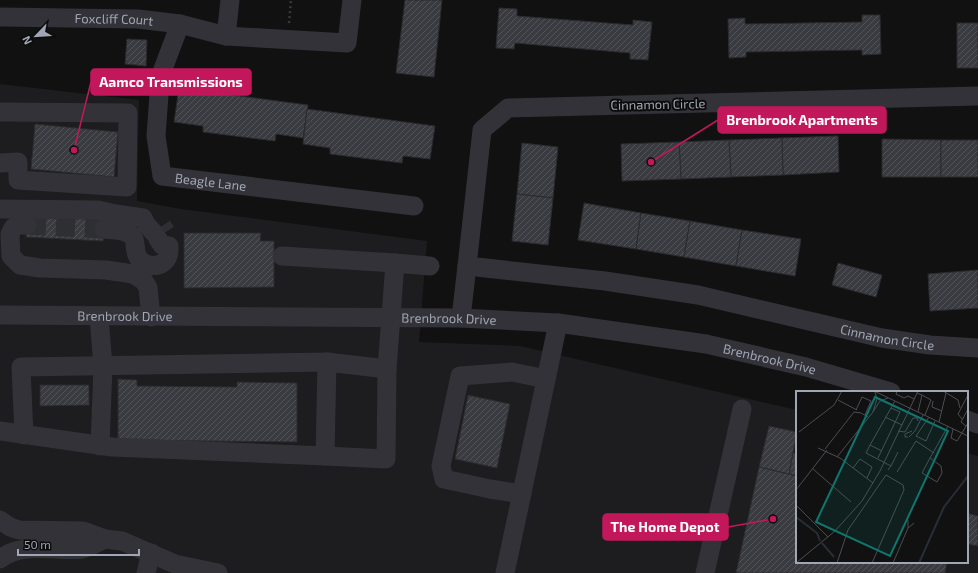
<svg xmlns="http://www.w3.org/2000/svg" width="978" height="573" font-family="'Exo 2',sans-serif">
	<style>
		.built { fill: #1d1d1f }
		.building { fill: url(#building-hatch); stroke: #2b2b2f }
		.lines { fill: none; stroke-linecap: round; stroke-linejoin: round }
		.minor-tunnel { stroke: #2e2f32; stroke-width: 19; stroke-dasharray: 19 10; stroke-linecap: butt }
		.path { stroke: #38393f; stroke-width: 2.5; stroke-dasharray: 2 3; stroke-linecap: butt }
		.minor { stroke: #323238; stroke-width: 19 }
		.labels { text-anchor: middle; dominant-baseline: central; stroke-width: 4; stroke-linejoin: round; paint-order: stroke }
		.street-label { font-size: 13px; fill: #a1a6b4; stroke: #0c0c0d }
		.inset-river { fill: none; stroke: #272e36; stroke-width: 2 }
		.inset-road { fill: none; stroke: #4b4d53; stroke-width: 1 }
		.view { fill: #0f766e; fill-opacity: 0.15; stroke: #0f766e; stroke-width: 2 }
		.inset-edge { fill: none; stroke: #a1a6b4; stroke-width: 2 }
		.leader { fill: none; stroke: #c2185b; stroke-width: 1.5 }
		.callout-dot { fill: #c2185b; stroke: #0c0c0d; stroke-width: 1.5 }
		.callout { fill: #c2185b; stroke: #c2185b; stroke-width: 1.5 }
		.callout-label { font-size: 14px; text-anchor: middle; font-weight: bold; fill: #fff }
	</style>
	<defs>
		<pattern id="building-hatch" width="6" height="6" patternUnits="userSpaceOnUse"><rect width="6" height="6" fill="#3a3b40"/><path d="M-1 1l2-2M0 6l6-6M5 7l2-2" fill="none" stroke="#535459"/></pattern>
	</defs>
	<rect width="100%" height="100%" fill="#111112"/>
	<!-- built -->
	<path class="built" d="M0 84 139 100 137 201 181 209 427 241 419 342 520 346 797 410V562H967V453L978 456V573H0Z"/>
	<!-- building -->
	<g class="building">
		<path d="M405 0H442L434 77 396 73Z"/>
		<path d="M499 8 517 9V16L633 25V20L652 22 648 60 630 59V53L515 43 514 49 496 48Z"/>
		<path d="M862 15H880L881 54 862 55V50L746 52V57L729 58 728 19 745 18V24L862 22Z"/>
		<rect x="957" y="23" width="21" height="45"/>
		<path d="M127 39 147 40 146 66 125 64Z"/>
		<path d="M179 88 308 105 303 138 276 134 275 141 203 132V126L174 122Z"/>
		<path d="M307 109 435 126 430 159 403 156 402 163 330 154V148L303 144Z"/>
		<path d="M35 124 118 132 114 177 31 169Z"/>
		<path d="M838 136 839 172 783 175 782 138Z"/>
		<path d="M782 138 783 175 731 177 729 140Z"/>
		<path d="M882 139 941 140V177H882Z"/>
		<path d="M729 140 731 177 681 179 679 142Z"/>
		<rect x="941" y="140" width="37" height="37"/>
		<path d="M679 142 681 179 622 181 621 144Z"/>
		<path d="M522 143 558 147 553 198 517 194Z"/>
		<path d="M517 194 553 198 548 245 512 241Z"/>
		<path d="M584 203 641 213 636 249 578 240Z"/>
		<path d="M641 213 690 221 684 257 636 249Z"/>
		<path d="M28 215 104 220 103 241 26 237Z"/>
		<path d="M690 221 742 230 736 266 684 257Z"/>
		<path d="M742 230 801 239 795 276 736 266Z"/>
		<path d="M184 233H261L260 241H274V287L184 288Z"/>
		<path d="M838 263 882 275 876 297 832 285Z"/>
		<path d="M978 270V308L930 311 928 274Z"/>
		<path d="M118 379 137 380V386L237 387V382L297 383V442L118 440Z"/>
		<path d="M40 385H89V405L40 406Z"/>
		<path d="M468 395 510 404 497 468 455 459Z"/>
		<path d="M769 426 797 432 789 474 759 467Z"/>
		<path d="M793 453 797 454V476L789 474Z"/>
		<path d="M759 467 797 476V562H947L945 573H736Z"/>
		<path d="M967 513 978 516V546L967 544Z"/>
	</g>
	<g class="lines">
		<!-- minor-tunnel -->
		<g class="minor-tunnel">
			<path d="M27 225 104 229"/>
			<path d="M162 226 166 232"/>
		</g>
		<!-- path -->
		<path class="path" d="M289 23 291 0"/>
		<!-- minor -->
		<g class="minor">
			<path id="s1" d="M0 17 138 19 180 24 226 36 347 43 352 0"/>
			<path id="s2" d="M180 24 163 69 159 95 156 136 162 176 414 206"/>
			<path d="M226 36 230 0"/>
			<path id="s3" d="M978 96 508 108 482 130 467 266 605 281 698 295 882 338 930 345 978 348"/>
			<path d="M0 112 128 113 127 187 18 180V162L0 163"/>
			<path d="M0 209 98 210 116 214 143 218 146 224 154 233"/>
			<path d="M27 225H18L13 228 10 234 11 256 20 265 40 268 106 270 133 274 144 281 148 288 151 317"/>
			<path d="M104 229C112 230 123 229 131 235 137 240 134 249 137 255 141 266 157 269 165 261 169 257 169 252 169 246L162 245 158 239"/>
			<path d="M282 256 395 263"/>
			<path id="s4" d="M0 315 461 318 558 323 706 344 806 367 891 392"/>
			<path d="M99 317 103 366 100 446"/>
			<path d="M461 318 467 266"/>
			<path d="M967 420 978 424"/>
			<path d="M0 431 112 447 325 456 327 362"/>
			<path d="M24 435 21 367 327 362 387 369"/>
			<path d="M325 456 386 459 387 369 395 263 430 266"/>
			<path d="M522 494 490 489 444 479 441 466 460 376 512 372 546 379"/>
			<path d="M0 520 10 527 19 530 83 531 105 539C98 542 89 548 82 549 54 552 24 541 0 559"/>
			<path d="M105 539 122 541 175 564 218 573"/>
			<path d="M146 573 151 553"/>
			<path d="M505 573 558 323"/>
			<path d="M705 573 742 409"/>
		</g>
	</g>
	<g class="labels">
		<!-- street labels -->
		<g class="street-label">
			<text stroke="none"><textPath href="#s1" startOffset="114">Foxcliff Court</textPath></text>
			<text transform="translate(658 104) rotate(-1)">Cinnamon Circle</text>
			<text stroke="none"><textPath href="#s2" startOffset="205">Beagle Lane</textPath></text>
			<text stroke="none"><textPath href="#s4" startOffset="125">Brenbrook Drive</textPath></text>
			<text stroke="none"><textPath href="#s4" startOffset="449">Brenbrook Drive</textPath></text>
			<text stroke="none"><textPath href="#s3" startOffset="1068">Cinnamon Circle</textPath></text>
			<text stroke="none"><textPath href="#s4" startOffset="773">Brenbrook Drive</textPath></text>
		</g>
	</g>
	<!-- overview -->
	<g transform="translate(796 391)">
		<rect width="172" height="172" fill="#111112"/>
		<path class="inset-river" d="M0 126 21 142 24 150M26 152 38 166M123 172 148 116 172 85"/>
		<path class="inset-road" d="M78 0 172 45M101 0 100 3 108 7 112 5 118 8M147 0 162 9 164 17M79 1 81 8 77 21 84 10 92 7M121 2 126 4 122 21M126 4 135 9 129 24M42 9 61 19M137 10 136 16 146 20M114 17 122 0M60 19 66 6 75 10 69 24M89 26 106 34M133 26 120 45 130 50 139 30M166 28 162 23 172 4M143 31 150 2M170 35 165 31 172 18M157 38 155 47 161 50 172 32M102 40 109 41 117 27H121L122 30M3 41 38 14 46 0M112 46H109V43L116 40M113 46 119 40 127 24M74 54 70 62 95 75 92 79M22 57 44 67 77 92M29 58 58 21 65 22 72 26M86 60 74 54 99 10M41 66 77 21M82 67 104 21 95 17M134 67 126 82 141 91 146 82 145 75 134 67 152 35M95 75 102 61M57 77 64 68 76 76 71 87M17 78 55 111M101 81 120 50 138 62M0 99 31 59M0 114 32 146M112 129V137L118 132M0 172 39 140 66 110 84 80 114 17M41 172 52 139 90 84 107 94 108 99 76 172M97 172 112 137"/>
		<path class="view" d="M79 6 152 40 94 165 20 131Z"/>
		<rect width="172" height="172" class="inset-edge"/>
	</g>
	<!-- callouts -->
	<path class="leader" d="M74 150L91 82M651 162L718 120M773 519L728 527"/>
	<g class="callout-dot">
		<circle cx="74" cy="150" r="4"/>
		<circle cx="651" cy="162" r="4"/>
		<circle cx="773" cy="519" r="4"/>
	</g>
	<g class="callout">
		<rect x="91" y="69" width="160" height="26" rx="4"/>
		<rect x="718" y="107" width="168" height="26" rx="4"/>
		<rect x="603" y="514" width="125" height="26" rx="4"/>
	</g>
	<g class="callout-label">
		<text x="171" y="87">Aamco Transmissions</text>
		<text x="802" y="125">Brenbrook Apartments</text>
		<text x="665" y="532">The Home Depot</text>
	</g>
	<!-- north arrow -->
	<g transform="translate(36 36) rotate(245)" stroke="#0c0c0d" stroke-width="3" paint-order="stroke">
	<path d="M0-3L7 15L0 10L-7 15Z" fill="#a1a6b4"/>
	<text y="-6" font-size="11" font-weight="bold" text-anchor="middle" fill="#a1a6b4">N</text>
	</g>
	<!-- scale -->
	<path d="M18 549v6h121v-6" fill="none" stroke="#a1a6b4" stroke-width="2"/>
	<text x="24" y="549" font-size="12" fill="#a1a6b4" stroke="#0c0c0d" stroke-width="3" paint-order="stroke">50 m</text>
</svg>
